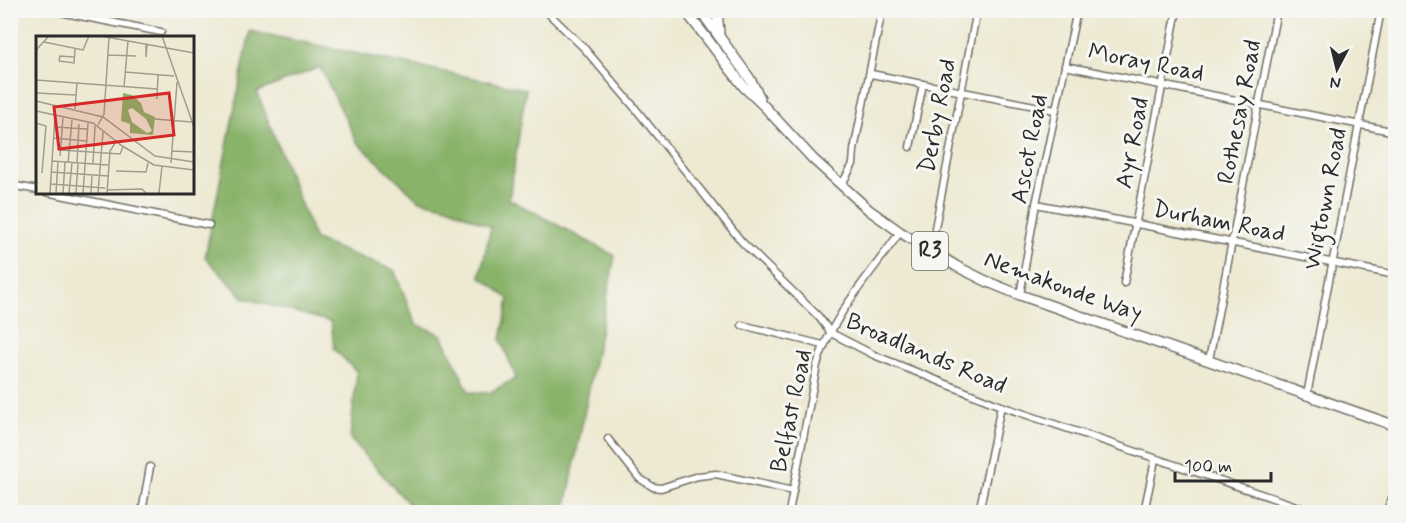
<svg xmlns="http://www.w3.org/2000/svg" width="1406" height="523" font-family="Mynerve,sans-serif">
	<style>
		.forest { fill: #8ab36a; stroke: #5a6f4a; stroke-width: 1.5; fill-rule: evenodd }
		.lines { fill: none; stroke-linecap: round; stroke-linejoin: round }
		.minor-casing { stroke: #6f6e65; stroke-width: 9 }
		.trunk-casing { stroke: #6f6e65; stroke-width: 12 }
		.minor { stroke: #fff; stroke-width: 6 }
		.trunk { stroke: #fff; stroke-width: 9 }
		.labels { text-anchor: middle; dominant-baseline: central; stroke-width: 6; stroke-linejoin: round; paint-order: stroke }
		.shield { fill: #f6f6f2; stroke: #686867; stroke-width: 1.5 }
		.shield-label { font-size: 22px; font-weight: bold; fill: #2b2b2b }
		.street-label { font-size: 24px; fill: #2b2b2b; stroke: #f6f6f2 }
		.inset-road { fill: none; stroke: #9f9d8f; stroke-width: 1.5 }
		.view { fill: #d62828; fill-opacity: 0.15; stroke: #d62828; stroke-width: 3 }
		.inset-edge { fill: none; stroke: #2b2b2b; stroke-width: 3 }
	</style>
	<rect width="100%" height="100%" fill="#f6f6f2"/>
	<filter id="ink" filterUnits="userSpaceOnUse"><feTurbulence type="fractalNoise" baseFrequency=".0167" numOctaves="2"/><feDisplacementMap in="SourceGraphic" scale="12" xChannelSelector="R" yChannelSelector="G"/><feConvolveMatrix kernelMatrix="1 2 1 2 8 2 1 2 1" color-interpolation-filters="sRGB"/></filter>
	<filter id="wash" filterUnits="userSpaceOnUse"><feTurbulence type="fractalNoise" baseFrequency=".008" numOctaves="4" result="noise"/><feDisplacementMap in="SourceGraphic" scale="24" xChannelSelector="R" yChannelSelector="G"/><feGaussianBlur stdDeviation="1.35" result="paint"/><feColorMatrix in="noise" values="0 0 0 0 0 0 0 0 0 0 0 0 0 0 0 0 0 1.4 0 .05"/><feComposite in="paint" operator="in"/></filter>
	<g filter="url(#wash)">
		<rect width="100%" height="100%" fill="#ede9d2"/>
		<!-- forest -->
		<path class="forest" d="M250 31 526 89 509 199 615 256 565 512H416L350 439 357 372 334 349 331 322 244 298 205 257ZM320 67 357 142 419 200 448 207 491 227 480 276 509 299 501 340 516 378 489 393 469 392 442 335 416 324 394 270 315 240 257 92Z"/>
	</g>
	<g filter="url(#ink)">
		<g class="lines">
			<!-- minor casing -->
			<g class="minor-casing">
				<g id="minor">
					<path d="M50 10 161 32"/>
					<path d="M545 10 584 48 635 108 742 242 818 316 831 333 874 355 1001 406 1314 512"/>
					<path d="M1065 66 1396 132"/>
					<path d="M871 74 1055 110"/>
					<path d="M910 147 923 84"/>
					<path d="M10 185 38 190"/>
					<path d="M841 186 853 164 854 150 882 10"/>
					<path d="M46 192 209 225"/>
					<path d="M1036 204 1396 275"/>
					<path d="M935 228 977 10"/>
					<path d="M1124 283 1177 10"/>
					<path d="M1020 295 1036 204 1077 10"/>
					<path d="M742 325 823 345"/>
					<path d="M1209 360 1277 10"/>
					<path d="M1307 395 1381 10"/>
					<path d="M608 439 639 478 653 487 661 488 698 476 716 474 793 491"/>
					<path d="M142 512 150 467"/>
					<path d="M789 512 817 365C832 315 871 274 900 232"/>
					<path d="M979 512 1001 406"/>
					<path d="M1144 512 1155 460"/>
					<path d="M1386 512 1396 489"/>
				</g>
			</g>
			<!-- trunk casing -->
			<g class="trunk-casing">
				<g id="trunk">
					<path d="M685 10 744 87 764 106 813 159 869 210 900 232 956 266 988 282 1020 295 1396 426"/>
					<path d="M700 10 750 79 760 98"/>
					<path d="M715 10 717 11 719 33"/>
				</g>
			</g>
			<!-- minor -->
			<use href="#minor" class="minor"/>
			<!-- trunk -->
			<use href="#trunk" class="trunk"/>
		</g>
	</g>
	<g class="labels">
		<!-- shield labels -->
		<rect class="shield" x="912" y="232" width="36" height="38" rx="4.5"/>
		<g class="shield-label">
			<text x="930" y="251">R3</text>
		</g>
		<!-- street labels -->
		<g class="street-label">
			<text transform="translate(1146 63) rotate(11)">Moray Road</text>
			<text transform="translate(1240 112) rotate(-79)">Rothesay Road</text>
			<text transform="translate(938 116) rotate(-79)">Derby Road</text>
			<text transform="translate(1133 143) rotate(-79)">Ayr Road</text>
			<text transform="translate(1030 149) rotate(-79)">Ascot Road</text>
			<text transform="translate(1326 199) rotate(-79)">Wigtown Road</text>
			<text transform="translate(1219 222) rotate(11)">Durham Road</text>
			<text transform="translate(1063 287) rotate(20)">Nemakonde Way</text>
			<text transform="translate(926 354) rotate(23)">Broadlands Road</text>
			<text transform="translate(792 411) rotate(-78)">Belfast Road</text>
		</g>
	</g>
	<!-- overview -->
	<g transform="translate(36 36)">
		<rect width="158" height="158" fill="#ede9d2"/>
		<path d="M87 57 96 59 105 67 108 76 119 81 117 99 94 97V88L85 85ZM96 72 110 83 116 95 111 97 96 86 92 74Z" fill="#8ab36a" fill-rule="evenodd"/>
		<path class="inset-road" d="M65 0 158 17M126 0 158 91M8 6 47 14 53 0M110 8V21L111 9M72 19 100 20M0 21 1 13 13 0M23 25 38 27 39 13M23 25 24 20 38 21M89 36 138 40M0 44 121 53M88 51 92 5M0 57 40 59M121 63 122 39M0 65 67 81 119 120 158 126M39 73 41 47M0 75 57 87 85 109M119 83 156 86M0 87 10 90 6 137M62 89 68 78 73 2M19 91 51 93M18 102 50 105M83 108 118 129 158 134M25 114 84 118 87 111M136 115 158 116M24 120 27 82M16 125 72 129M32 127 36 84M41 127 43 88M135 127 141 46M57 128 59 90M80 135 110 136 112 127M15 136 72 140M15 148 69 152M71 154 106 153 110 157M14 157 19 80M20 157 22 126M27 157 29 126M33 157 36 127M40 157 42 127M47 157 52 87M55 157 56 139M62 157 67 96M71 157 74 115 81 104M123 157 126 130"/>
		<path class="view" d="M133 57 138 99 23 113 18 71Z"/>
		<rect width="158" height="158" class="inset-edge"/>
	</g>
	<!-- margin -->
	<rect width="1406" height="523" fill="none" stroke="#f6f6f2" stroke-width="36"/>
	<!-- north arrow -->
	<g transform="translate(1337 69) rotate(187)" stroke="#f6f6f2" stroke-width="4.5" paint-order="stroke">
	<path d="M0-4.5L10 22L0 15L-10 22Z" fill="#2b2b2b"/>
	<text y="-9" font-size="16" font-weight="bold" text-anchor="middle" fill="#2b2b2b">N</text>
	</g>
	<!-- scale -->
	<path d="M1175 472v9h96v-9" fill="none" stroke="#2b2b2b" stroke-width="3"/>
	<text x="1184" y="472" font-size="18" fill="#2b2b2b" stroke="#f6f6f2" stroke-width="4.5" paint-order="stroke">100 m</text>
</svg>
